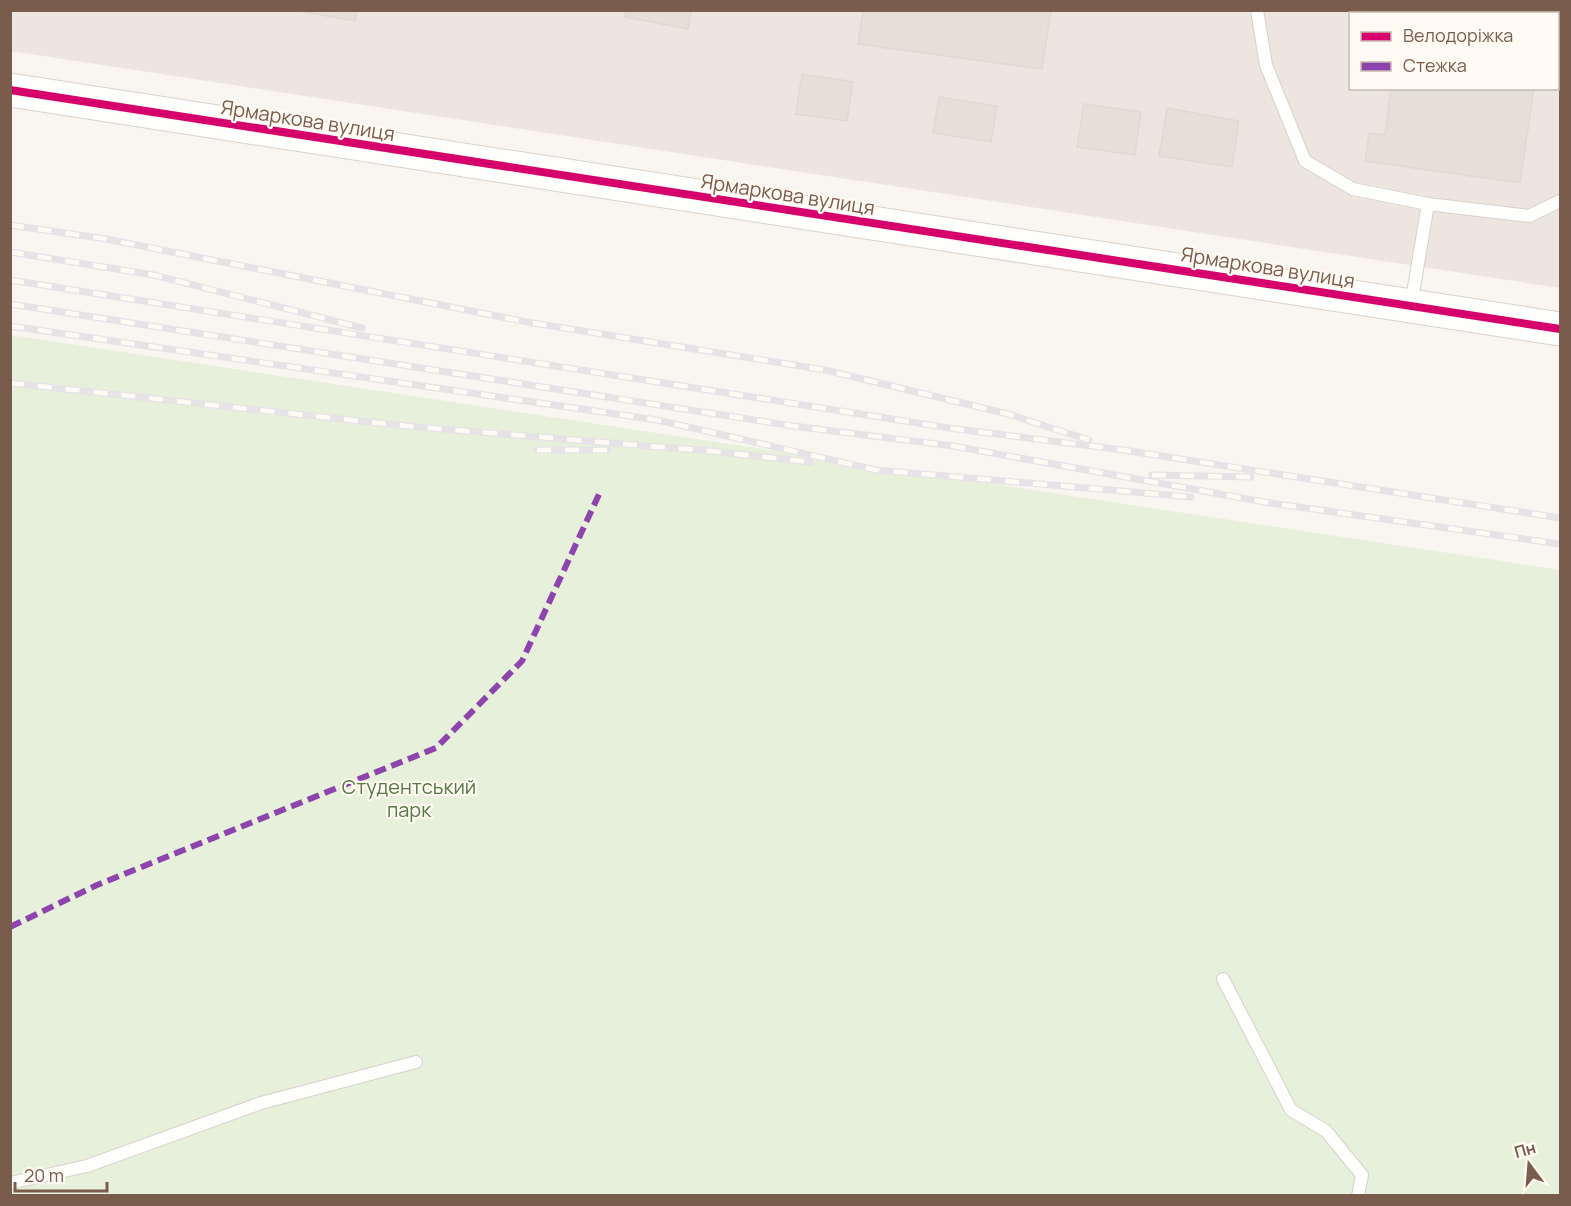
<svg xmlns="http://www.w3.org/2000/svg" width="1571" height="1206" font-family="Manrope,sans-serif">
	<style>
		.industrial { fill: #ede5e0; fill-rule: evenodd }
		.green { fill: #e7f0db }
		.building { fill: #e6ded7; stroke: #e2d8d2; stroke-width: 1.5 }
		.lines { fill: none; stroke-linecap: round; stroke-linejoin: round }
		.lane-casing { stroke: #d7d1cb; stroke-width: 14 }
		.secondary-casing { stroke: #d9d2cb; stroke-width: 35 }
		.lane { stroke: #fefefd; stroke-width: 12 }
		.secondary { stroke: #fefefd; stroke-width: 33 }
		.rail-casing { stroke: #e6e3e7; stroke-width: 7 }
		.rail { stroke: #fffaf3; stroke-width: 4.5; stroke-dasharray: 14; stroke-linecap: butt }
		.quiet { stroke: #8e44ad; stroke-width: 6; stroke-dasharray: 12 6; stroke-linecap: butt }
		.cycleway-casing { stroke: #fffaf3; stroke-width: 11 }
		.cycleway { stroke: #d6006c; stroke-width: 8 }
		.labels { text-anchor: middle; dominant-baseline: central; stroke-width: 4.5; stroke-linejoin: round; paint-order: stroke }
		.street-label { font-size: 20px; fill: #7a5c4d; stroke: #fffaf3 }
		.park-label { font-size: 20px; fill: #537a41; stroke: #fffaf3 }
	</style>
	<rect width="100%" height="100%" fill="#f9f5f0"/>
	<!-- industrial -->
	<path class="industrial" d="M10 11H1560V288L11 51ZM1350 14H1558V88H1350Z"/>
	<!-- green -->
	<path class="green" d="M10 335 1560 570V1195H11Z"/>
	<!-- building -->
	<g class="building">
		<path d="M293 10H357L355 21Z"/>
		<path d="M626 10H691L688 29 625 17Z"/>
		<path d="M863 10H1051L1042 69 858 44Z"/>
		<path d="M1403 10H1545V14H1402Z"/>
		<path d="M802 74 853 82 847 121 796 114Z"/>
		<path d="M1391 88H1534L1520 183 1365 161 1369 133 1385 135Z"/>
		<path d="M939 97 997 106 991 142 933 133Z"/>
		<path d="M1084 104 1141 112 1135 155 1077 147Z"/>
		<path d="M1167 108 1239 121 1232 167 1159 156Z"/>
	</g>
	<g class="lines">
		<!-- lane casing -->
		<g class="lane-casing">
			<g id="lane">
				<path d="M1257 10 1266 65 1305 161 1353 189 1428 204 1411 305"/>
				<path d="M1428 204 1529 216 1560 201"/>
				<path d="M1223 979 1291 1110 1326 1131 1362 1175 1358 1196"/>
				<path d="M10 1183 87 1166 261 1103 416 1062"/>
			</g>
		</g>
		<!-- secondary casing -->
		<g class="secondary-casing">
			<path id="secondary" d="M10 90 1560 329"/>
		</g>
		<!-- lane -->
		<use href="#lane" class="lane"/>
		<!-- secondary -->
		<use href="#secondary" class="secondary"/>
		<!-- rail casing -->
		<g class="rail-casing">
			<g id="rail">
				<path d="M10 225 106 239 527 322 825 370 1008 414 1089 440"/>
				<path d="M10 252 154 275 362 328"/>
				<path d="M10 280 949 428 1123 450 1560 518"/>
				<path d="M10 304 793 426 953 446 1270 503 1560 544"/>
				<path d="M10 326 657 420 876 470 1191 497"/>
				<path d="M10 383 406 426 710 451 810 462"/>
				<path d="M537 450H608"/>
				<path d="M1152 475 1251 477"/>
			</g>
		</g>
		<!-- rail -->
		<use href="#rail" class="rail"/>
		<!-- quiet -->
		<path class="quiet" d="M10 927 97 885 436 748 522 661 601 490"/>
		<!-- cycleway casing -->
		<g class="cycleway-casing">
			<path id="cycleway" d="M10 90 1560 329"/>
		</g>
		<!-- cycleway -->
		<use href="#cycleway" class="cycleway"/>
	</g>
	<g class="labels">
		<!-- street labels -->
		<g class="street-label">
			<text transform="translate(308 120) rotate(9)">Ярмаркова вулиця</text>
			<text transform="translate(788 194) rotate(9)">Ярмаркова вулиця</text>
			<text transform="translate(1268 267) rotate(9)">Ярмаркова вулиця</text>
		</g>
		<!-- park labels -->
		<g class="park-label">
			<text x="409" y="786">Студентський<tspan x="409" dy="23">парк</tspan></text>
		</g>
	</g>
	<!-- border -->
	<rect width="1571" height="1206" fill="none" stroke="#7a5c4d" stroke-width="24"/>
	<!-- legend -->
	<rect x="1349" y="12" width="210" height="78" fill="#fffaf3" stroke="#cabbb1" stroke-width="1.5"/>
	<rect x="1361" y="32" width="30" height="9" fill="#d6006c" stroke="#cabbb1" stroke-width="1.5"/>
	<text x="1403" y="42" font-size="18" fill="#7a5c4d">Велодоріжка</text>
	<rect x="1361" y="62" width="30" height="9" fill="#8e44ad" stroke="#cabbb1" stroke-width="1.5"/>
	<text x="1403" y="72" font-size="18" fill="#7a5c4d">Стежка</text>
	<!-- north arrow -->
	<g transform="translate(1529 1164) rotate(344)" stroke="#fffaf3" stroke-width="4.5" paint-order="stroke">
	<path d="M0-4.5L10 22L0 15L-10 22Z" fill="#7a5c4d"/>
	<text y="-9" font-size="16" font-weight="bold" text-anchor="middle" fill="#7a5c4d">Пн</text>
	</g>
	<!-- scale -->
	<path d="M15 1182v9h92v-9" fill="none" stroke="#7a5c4d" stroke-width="3"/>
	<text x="24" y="1182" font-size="18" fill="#7a5c4d" stroke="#fffaf3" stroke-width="4.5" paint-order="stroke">20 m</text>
</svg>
